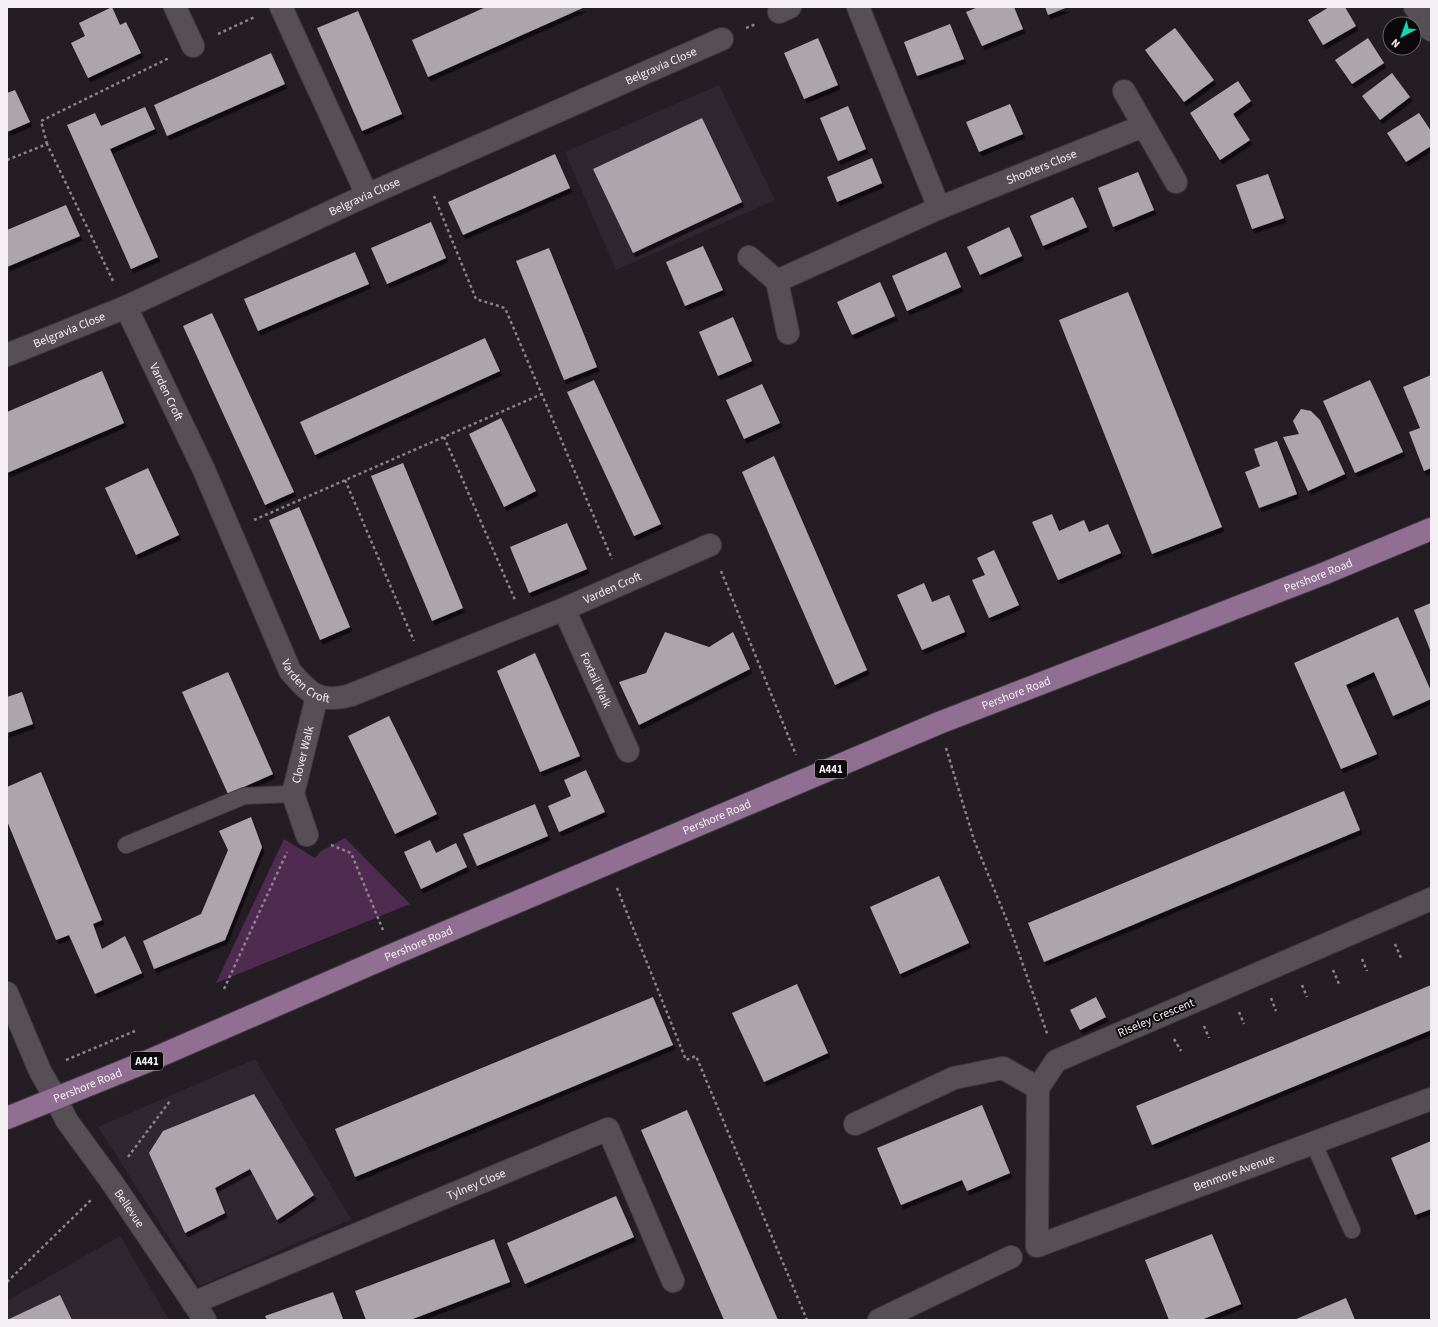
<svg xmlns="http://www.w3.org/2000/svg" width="1438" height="1327" font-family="'Source Sans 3',sans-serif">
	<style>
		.built { fill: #302631 }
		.green { fill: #502b51 }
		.building { fill: #aca5ac; filter: url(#shadow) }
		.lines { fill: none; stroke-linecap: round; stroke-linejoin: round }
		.service-casing { stroke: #403b40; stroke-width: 18 }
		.minor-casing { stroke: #403b40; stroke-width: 24 }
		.primary-casing { stroke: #403b40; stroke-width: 24 }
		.path { stroke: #898489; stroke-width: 2.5; stroke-dasharray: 3 3; stroke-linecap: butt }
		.service { stroke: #565056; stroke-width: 16 }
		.minor { stroke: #565056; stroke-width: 22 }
		.primary { stroke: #916f92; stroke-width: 22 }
		.labels { text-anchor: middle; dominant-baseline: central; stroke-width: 4; stroke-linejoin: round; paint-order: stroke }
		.shield { fill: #0b090b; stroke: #adaaad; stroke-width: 1 }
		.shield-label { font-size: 11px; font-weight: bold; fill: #f3eff3 }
		.street-label { font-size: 12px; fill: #f3eff3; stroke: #0b090b }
	</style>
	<defs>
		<filter id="shadow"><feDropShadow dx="2.5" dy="4.5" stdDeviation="0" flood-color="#0009"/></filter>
	</defs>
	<rect width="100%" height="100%" fill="#241e24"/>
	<!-- built -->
	<g class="built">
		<path d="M719 85 775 200 616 270 565 152Z"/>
		<path d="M255 1059 351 1219 200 1286 98 1127Z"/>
		<path d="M120 1236 169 1320H7V1301Z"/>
	</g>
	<!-- green -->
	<path class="green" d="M345 838 410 904 216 983 284 839 315 858 321 851Z"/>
	<!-- building -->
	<g class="building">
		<path d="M112 7 120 25 126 22 141 53 88 78 71 43 85 36 79 23Z"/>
		<path d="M486 7H585L428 77 412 40Z"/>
		<path d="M978 7H1014L1023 29 982 46 966 12Z"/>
		<path d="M1045 7H1068L1048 15Z"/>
		<path d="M1329 7H1345L1356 26 1323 45 1308 20Z"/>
		<path d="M358 11 402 114 362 131 317 28Z"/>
		<path d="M950 24 964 59 917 76 904 42Z"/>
		<path d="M1175 28 1214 80 1184 102 1145 50Z"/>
		<path d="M818 38 838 85 804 99 784 53Z"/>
		<path d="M1368 38 1384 63 1352 84 1335 60Z"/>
		<path d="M271 53 285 84 167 136 154 105Z"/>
		<path d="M1392 73 1410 97 1380 120 1362 96Z"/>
		<path d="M1238 81 1251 101 1233 114 1250 140 1220 160 1190 113Z"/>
		<path d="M15 90 30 122 7 132V93Z"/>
		<path d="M1010 104 1023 134 979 152 966 122Z"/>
		<path d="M848 106 866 149 838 161 820 118Z"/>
		<path d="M145 107 155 129 110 149 158 257 131 269 67 125 95 113 101 126Z"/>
		<path d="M1419 113 1431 131V146L1406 162 1387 133Z"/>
		<path d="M702 118 742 202 633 253 593 169Z"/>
		<path d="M555 154 570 188 463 235 448 202Z"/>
		<path d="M872 158 882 183 837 202 827 177Z"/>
		<path d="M1138 172 1154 210 1113 227 1098 188Z"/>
		<path d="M1268 174 1284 218 1252 229 1236 185Z"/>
		<path d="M1073 197 1087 227 1043 246 1030 216Z"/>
		<path d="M66 205 80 236 7 267V230Z"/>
		<path d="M431 222 446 258 387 284 371 248Z"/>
		<path d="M1009 227 1022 256 980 275 967 247Z"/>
		<path d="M703 246 723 290 685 306 666 262Z"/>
		<path d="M549 248 597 367 564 380 516 261Z"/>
		<path d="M355 252 369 284 258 331 244 299Z"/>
		<path d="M946 252 961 287 907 311 892 276Z"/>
		<path d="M880 282 895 316 852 335 837 302Z"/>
		<path d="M1128 292 1222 527 1152 554 1059 320Z"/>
		<path d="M212 313 294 492 265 505 183 326Z"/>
		<path d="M733 317 752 361 718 376 699 332Z"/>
		<path d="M485 338 500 371 315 455 300 422Z"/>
		<path d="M102 371 124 423 7 473V412Z"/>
		<path d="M1431 375V468L1424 471 1409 432 1420 428 1403 387Z"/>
		<path d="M594 380 661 524 634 536 567 392Z"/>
		<path d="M1370 380 1403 452 1355 473 1323 401Z"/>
		<path d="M762 384 780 423 744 439 726 400Z"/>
		<path d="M1301 409 1311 411 1320 420 1345 474 1308 491 1283 437 1299 434 1293 421Z"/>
		<path d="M501 418 536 491 504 507 469 434Z"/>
		<path d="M1277 441 1297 494 1259 508 1245 472 1260 466 1254 449Z"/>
		<path d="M774 456 867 670 835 685 742 472Z"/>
		<path d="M403 463 463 608 432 621 371 476Z"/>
		<path d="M148 468 179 535 136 555 105 488Z"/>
		<path d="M299 507 350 627 320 640 269 520Z"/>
		<path d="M1052 514 1059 531 1084 520 1089 532 1108 524 1121 553 1058 580 1032 522Z"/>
		<path d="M567 523 587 569 529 593 510 547Z"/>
		<path d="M994 550 1019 605 989 618 972 580 985 575 977 558Z"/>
		<path d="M924 583 932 602 949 595 965 632 922 650 897 595Z"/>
		<path d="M1431 603V652L1414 610Z"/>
		<path d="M1398 617 1431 691V699L1393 716 1374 672 1346 685 1377 754 1341 769 1294 663Z"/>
		<path d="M665 632 709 647 733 632 750 669 639 725 619 682 646 673Z"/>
		<path d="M535 653 580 756 540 772 497 671Z"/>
		<path d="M228 672 273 774 228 794 182 692Z"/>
		<path d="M22 692 33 724 7 733V697Z"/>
		<path d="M389 716 437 814 395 834 348 736Z"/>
		<path d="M586 770 605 812 559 832 548 806 571 796 564 780Z"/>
		<path d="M41 772 102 920 93 924 102 949 125 936 142 973 95 994 69 935 56 940 7 821V787Z"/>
		<path d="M1344 791 1360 830 1044 962 1028 923Z"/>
		<path d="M535 804 548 836 477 866 463 834Z"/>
		<path d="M251 817 262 847 225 940 154 969 143 941 201 914 228 850 219 831Z"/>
		<path d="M430 840 436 853 456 843 467 867 421 889 404 852Z"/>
		<path d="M939 876 969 943 900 974 870 907Z"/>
		<path d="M797 984 828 1053 764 1082 732 1013Z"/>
		<path d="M1431 985V1030L1152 1145 1136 1106Z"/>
		<path d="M653 997 673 1045 355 1177 335 1129Z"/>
		<path d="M1096 997 1106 1017 1080 1030 1070 1010Z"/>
		<path d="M254 1094 314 1195 277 1220 250 1169 215 1188 225 1213 185 1233 149 1153 163 1131Z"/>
		<path d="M982 1105 1010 1173 967 1191 962 1180 901 1205 877 1148Z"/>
		<path d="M687 1110 778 1320H724L641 1130Z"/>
		<path d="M1431 1141V1209L1415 1215 1391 1158Z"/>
		<path d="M616 1196 634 1237 525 1284 507 1243Z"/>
		<path d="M1212 1234 1241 1304 1201 1320H1169L1145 1260Z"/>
		<path d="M494 1239 510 1282 410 1320H366L355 1291Z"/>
		<path d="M333 1292 343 1319 267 1320 265 1316Z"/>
		<path d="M60 1295 72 1320H7Z"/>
		<path d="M1346 1298 1355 1320H1294Z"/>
	</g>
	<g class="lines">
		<!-- service casing -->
		<g class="service-casing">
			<g id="service">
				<path d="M126 845 244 796 293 794"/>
				<path d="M1314 1144 1352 1230"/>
			</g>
		</g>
		<!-- minor casing -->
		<g class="minor-casing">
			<g id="minor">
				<path d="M175 7 193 46"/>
				<path d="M281 7 367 195"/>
				<path d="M858 7 939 208"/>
				<path d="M1415 7 1431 30"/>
				<path d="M779 12 790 7"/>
				<path d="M1124 91 1176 182"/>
				<path d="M749 257 777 281 788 333"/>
				<path id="s1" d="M777 281 939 208 1143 126"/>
				<path id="s2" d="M126 307 204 470 290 671C310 694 320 704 351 695L564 609 710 545"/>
				<path id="s3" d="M7 355 126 307 367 195 722 39"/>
				<path id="s4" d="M564 609 628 751"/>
				<path id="s5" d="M307 835 293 794 317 696"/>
				<path id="s6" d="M1431 899 1056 1061 1038 1088 1037 1246 1431 1099"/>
				<path id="s7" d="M7 993 40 1071 55 1097 67 1121 111 1181 205 1320"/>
				<path d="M855 1124 954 1078 1003 1068 1038 1088"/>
				<path id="s8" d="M193 1303 608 1129 673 1281"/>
				<path d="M879 1320 1011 1257"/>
			</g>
		</g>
		<!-- primary casing -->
		<g class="primary-casing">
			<g id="primary">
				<path id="s9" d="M7 1118 148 1061 394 954 939 723 1323 574 1431 529"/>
			</g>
		</g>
		<!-- path -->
		<g class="path">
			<path d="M746 28 756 24"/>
			<path d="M218 34 255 17"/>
			<path d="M47 144 41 121 169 58"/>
			<path d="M7 160 47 144 114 283"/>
			<path d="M434 196 476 299 505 308 612 559"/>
			<path d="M444 437 515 600"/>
			<path d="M345 480 414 641"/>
			<path d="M254 520 542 394"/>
			<path d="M721 571 796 755"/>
			<path d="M946 748 974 840 1010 928 1048 1036"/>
			<path d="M331 845 351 853 383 930"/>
			<path d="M617 888 686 1060 696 1056 807 1320"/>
			<path d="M1395 944 1401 958"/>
			<path d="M1362 959 1367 971"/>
			<path d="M1333 970 1339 984"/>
			<path d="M1302 985 1307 997"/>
			<path d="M224 989 287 852"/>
			<path d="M1271 998 1276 1011"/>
			<path d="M1239 1012 1244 1024"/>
			<path d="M1204 1026 1209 1038"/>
			<path d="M1174 1039 1181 1051"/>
			<path d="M66 1060 135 1031"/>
			<path d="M128 1157 170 1101"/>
			<path d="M7 1282 91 1200"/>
		</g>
		<!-- service -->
		<use href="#service" class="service"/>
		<!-- minor -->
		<use href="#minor" class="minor"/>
		<!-- primary -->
		<use href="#primary" class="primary"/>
	</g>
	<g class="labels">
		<!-- shield labels -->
		<g class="shield">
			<rect x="815" y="760" width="32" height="18" rx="3"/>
			<rect x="131" y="1052" width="32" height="18" rx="3"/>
		</g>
		<g class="shield-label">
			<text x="831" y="769">A441</text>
			<text x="147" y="1061">A441</text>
		</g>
		<!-- street labels -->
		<g class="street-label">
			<text stroke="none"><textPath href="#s3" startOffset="715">Belgravia Close</textPath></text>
			<text stroke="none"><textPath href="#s1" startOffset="288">Shooters Close</textPath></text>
			<text stroke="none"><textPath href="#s3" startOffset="391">Belgravia Close</textPath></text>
			<text stroke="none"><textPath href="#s3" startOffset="67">Belgravia Close</textPath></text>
			<text stroke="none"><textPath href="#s2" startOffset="94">Varden Croft</textPath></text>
			<text stroke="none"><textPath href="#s9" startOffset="1419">Pershore Road</textPath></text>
			<text stroke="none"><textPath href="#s2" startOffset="753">Varden Croft</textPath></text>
			<text stroke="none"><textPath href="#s2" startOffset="418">Varden Croft</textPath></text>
			<text stroke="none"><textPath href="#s4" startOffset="78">Foxtail Walk</textPath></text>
			<text stroke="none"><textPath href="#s9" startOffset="1095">Pershore Road</textPath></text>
			<text stroke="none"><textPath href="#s5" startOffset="84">Clover Walk</textPath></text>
			<text stroke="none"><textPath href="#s9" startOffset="771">Pershore Road</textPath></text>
			<text stroke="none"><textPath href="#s9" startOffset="447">Pershore Road</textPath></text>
			<text transform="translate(1156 1018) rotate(-23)">Riseley Crescent</text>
			<text stroke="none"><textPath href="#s9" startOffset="87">Pershore Road</textPath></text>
			<text stroke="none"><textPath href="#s6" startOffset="809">Benmore Avenue</textPath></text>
			<text stroke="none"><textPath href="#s8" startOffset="307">Tylney Close</textPath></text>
			<text stroke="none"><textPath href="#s7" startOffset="249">Bellevue</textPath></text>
		</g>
	</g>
	<!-- border -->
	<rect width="1438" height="1327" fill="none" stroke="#f3eff3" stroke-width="16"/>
	<!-- north arrow -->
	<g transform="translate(1402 36) rotate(221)"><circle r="19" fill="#0b090b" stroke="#686568"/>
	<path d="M0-3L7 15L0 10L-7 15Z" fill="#16d5b3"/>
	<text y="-6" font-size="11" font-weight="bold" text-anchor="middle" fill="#f3eff3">N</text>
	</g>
</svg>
